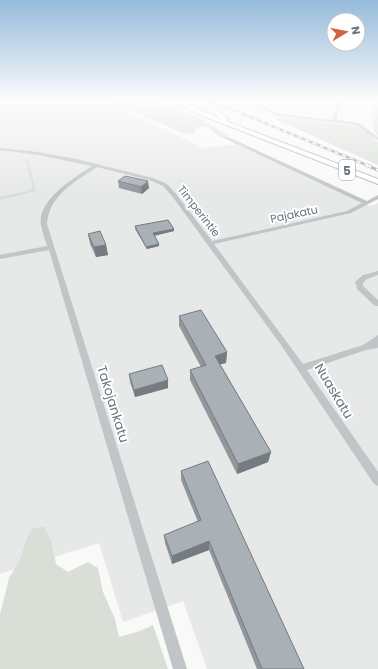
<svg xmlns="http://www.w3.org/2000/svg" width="378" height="669" font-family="Poppins,sans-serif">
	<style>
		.built { fill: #e7e8e8 }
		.green { fill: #d9ded7 }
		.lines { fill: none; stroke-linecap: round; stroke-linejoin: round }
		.highway-casing { stroke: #b5b8bb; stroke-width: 2 }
		.minor { fill: #c1c5c8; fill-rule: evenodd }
		.highway { fill: #fff; fill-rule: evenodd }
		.rail-far1-casing { stroke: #a3a9ae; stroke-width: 2.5 }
		.rail-casing { stroke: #a3a9ae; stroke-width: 3 }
		.rail-far1 { stroke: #fff; stroke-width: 1.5; stroke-dasharray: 4; stroke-linecap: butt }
		.rail { stroke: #fff; stroke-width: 2; stroke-dasharray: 5.5; stroke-linecap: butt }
		.wall { fill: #91979d }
		.shaded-wall { fill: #767b7f }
		.building { fill: #a9b0b6; stroke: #767b7f }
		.labels { text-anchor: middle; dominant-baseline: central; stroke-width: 4; stroke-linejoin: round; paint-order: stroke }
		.far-street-label { font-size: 11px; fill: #67747f; stroke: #fff }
		.shield { fill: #fff; stroke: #959ea5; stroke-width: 1 }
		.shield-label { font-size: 12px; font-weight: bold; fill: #67747f }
		.street-label { font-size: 13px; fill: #67747f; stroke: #fff }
	</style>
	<rect width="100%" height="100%" fill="#f9f9f8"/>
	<!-- built -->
	<path class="built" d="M0 100H54L60 102 102 100 204 148 239 144 370 206 378 203V669H207L183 601 123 622 99 543 0 574Z"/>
	<!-- green -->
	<g class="green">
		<path d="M105 100H158L174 109 187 112 229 135 221 138 206 126 195 128 194 134 181 132Z"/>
		<path d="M376 100H378V136C373 131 372 123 373 117L371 116Z"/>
		<path d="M282 117 356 126 369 133 378 142V165L275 119Z"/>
		<path d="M25 160 28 161 36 191 0 200V197L27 191 33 187Z"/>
		<path d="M44 527 51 540 56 564 68 572 88 562 98 568 103 592 115 619 119 637 140 631 153 625 168 669H0V614L9 578 20 560 27 538 33 528Z"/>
	</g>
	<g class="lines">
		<!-- highway casing -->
		<g class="highway-casing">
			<path id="highway" d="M170 100H179L221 119 208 108 203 100H209L212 106 227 118 228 119 226 121 378 179V184L203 116Z"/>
		</g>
		<!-- minor -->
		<g class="minor">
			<path d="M257 100H261L262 106 280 114 333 120 334 112 340 100H344L338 112 337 120 359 123 378 137V140L356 125 279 116 259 108Z"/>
			<path d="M226 136 367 201 378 195V199L351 213 214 244 303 364 363 345 378 335V348L366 350 307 370 378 472V486L374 484 281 345 172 196 163 186 149 180 97 167C75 182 49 195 47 224L187 669H173L49 250 0 259V255L47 246C45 239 42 232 41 225 37 200 74 178 92 166L38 155 0 150V148L38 152 76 159 153 178 167 184 176 194 212 241 347 211 362 203 224 138V137Z"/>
			<path d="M378 271V275L367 279 363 283V286L378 300V306H375L357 289 355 282 363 275Z"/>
		</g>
		<!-- highway -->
		<use href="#highway" class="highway"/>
		<!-- rail-far1 casing -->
		<g class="rail-far1-casing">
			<path id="rail-far1" d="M209 100 369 166"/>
		</g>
		<!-- rail casing -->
		<g class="rail-casing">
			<path id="rail" d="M366 165 378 170"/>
		</g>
		<!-- rail-far1 -->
		<use href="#rail-far1" class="rail-far1"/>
		<!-- rail -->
		<use href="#rail" class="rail"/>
	</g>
	<!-- wall -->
	<g class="wall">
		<path d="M118 181 149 188 142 194 119 188Z"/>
		<path d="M135 226 174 229V231L154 236 159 244V246L147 249 135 229Z"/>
		<path d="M88 234 106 245 108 255 96 257 90 244Z"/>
		<path d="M179 316 227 352 226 363 220 364 271 452 268 462 237 474 190 380V370L201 367 179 326Z"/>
		<path d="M129 374 168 380V388L135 397 130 382Z"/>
		<path d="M181 471 304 669H257L209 550 172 564 165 543 164 535 198 522 181 480Z"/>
	</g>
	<!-- shaded-wall -->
	<g class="shaded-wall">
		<path d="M148 181 149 188 142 194 141 187Z"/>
		<path d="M174 229V231L153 236V233Z"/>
		<path d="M159 244V246L147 249 146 247Z"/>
		<path d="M106 245 108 255 96 257 94 247Z"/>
		<path d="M227 352 226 363 214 366 215 356Z"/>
		<path d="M168 380V388L135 397 134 390Z"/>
		<path d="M271 452 268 462 237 474 238 464Z"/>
		<path d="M209 541V550L172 564V556Z"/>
	</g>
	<!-- building -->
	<g class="building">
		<path d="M125 176 148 181 141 187 118 181Z"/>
		<path d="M168 220 174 229 153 233 159 244 146 247 135 226Z"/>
		<path d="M100 231 106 245 94 247 88 234Z"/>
		<path d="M201 310 227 352 215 356 271 452 238 464 190 370 206 365 179 316Z"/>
		<path d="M162 365 168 380 134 390 129 374Z"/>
		<path d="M208 461 304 669H262L209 541 172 556 164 535 201 520 181 471Z"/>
	</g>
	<!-- sky -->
	<linearGradient id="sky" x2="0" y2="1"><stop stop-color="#95badb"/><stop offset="0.52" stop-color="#fcfcfc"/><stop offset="1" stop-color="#fcfcfc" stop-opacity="0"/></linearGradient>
	<rect width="378" height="194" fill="url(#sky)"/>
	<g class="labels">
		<!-- far-street labels -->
		<g class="far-street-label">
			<text transform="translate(199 211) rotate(52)">Timperintie</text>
			<text transform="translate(294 214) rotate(-12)">Pajakatu</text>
		</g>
		<!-- shield labels -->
		<rect class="shield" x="339" y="160" width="16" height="20" rx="3"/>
		<g class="shield-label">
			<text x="347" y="170">5</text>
		</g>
		<!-- street labels -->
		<g class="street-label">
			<text transform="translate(334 391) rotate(59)">Nuaskatu</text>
			<text transform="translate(113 404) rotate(73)">Takojankatu</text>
		</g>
	</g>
	<!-- north arrow -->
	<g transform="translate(346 32) rotate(80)"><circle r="19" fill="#ffffff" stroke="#c2c7cc"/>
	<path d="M0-3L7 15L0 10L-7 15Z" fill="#d16440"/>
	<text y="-6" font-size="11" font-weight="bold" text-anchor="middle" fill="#67747f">N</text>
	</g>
</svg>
